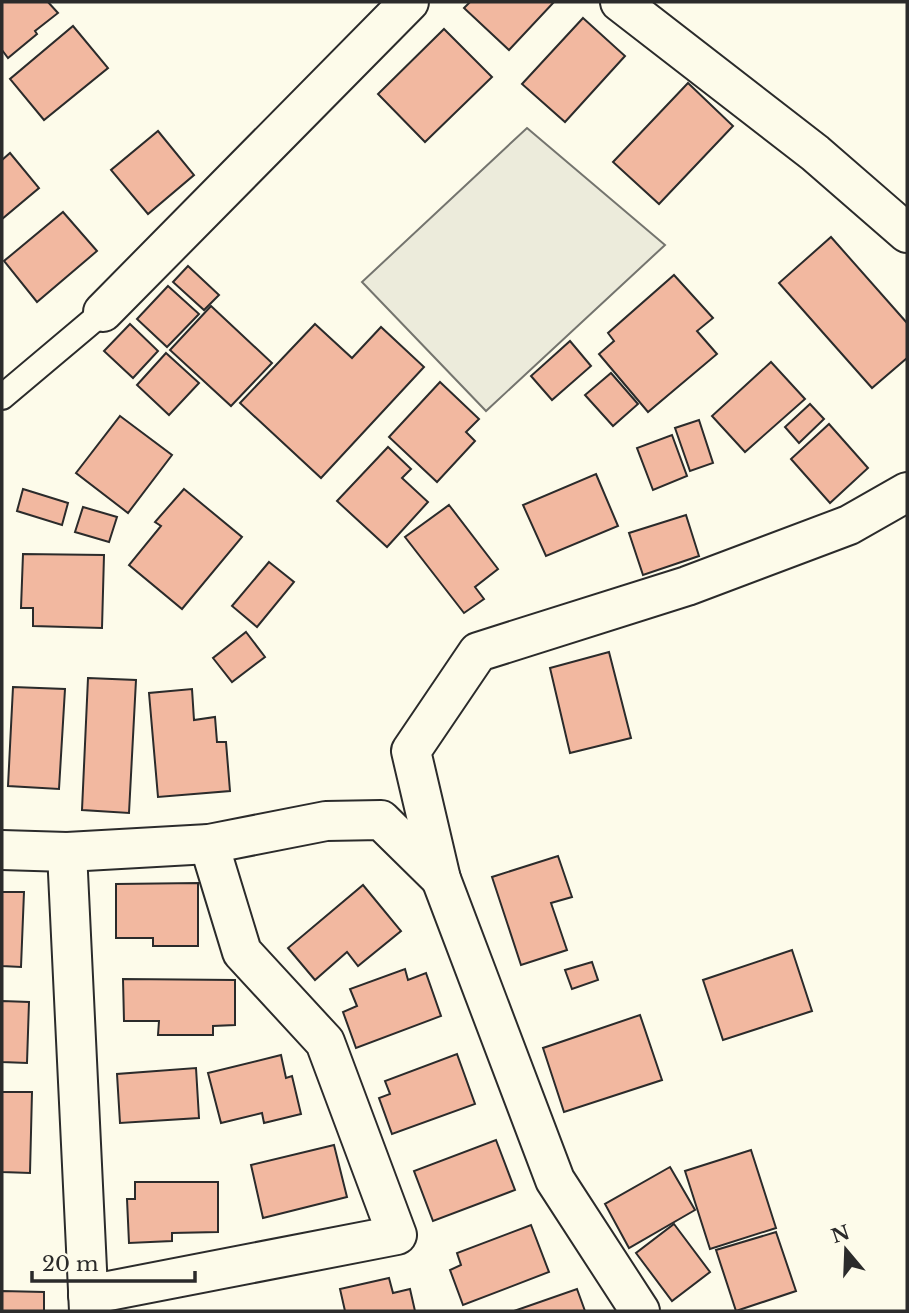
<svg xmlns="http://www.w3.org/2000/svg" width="909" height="1313" font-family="'Libre Baskerville',serif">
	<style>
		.green { fill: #ecebdb; stroke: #74746e; stroke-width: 2 }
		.building { fill: #f2b8a0; stroke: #2b2b2b; stroke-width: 2 }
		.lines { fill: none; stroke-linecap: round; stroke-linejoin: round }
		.lane-casing { stroke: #2b2b2b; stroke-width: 28 }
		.street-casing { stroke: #2b2b2b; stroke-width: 42 }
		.lane { stroke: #fdfbea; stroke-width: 24 }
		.street { stroke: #fdfbea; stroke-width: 38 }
	</style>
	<rect width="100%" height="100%" fill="#fdfbea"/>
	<!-- green -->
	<path class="green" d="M527 128 665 245 486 411 362 282Z"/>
	<!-- building -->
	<g class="building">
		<path d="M2 2H48L58 13 35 31 37 34 8 58 2 50Z"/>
		<path d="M470 2H554L509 50 464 8Z"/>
		<path d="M583 18 625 56 565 122 522 84Z"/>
		<path d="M73 26 108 68 44 120 10 79Z"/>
		<path d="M444 29 492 77 425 142 378 94Z"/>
		<path d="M688 83 733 126 659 204 613 162Z"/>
		<path d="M158 131 194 175 148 214 111 170Z"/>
		<path d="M10 153 39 188 2 219V160Z"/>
		<path d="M63 212 97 251 37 302 4 261Z"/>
		<path d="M831 237 907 323V358L872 388 779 283Z"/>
		<path d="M188 266 219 295 204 310 173 282Z"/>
		<path d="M674 275 713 318 697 331 717 354 648 412 599 354 614 341 608 333Z"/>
		<path d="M168 286 199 314 167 347 137 319Z"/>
		<path d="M211 306 272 363 231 406 170 350Z"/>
		<path d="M130 324 158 351 133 378 104 351Z"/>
		<path d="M315 324 352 358 381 327 424 367 321 478 240 403Z"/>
		<path d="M570 341 591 366 552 400 531 376Z"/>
		<path d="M166 353 199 383 169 415 137 385Z"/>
		<path d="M771 362 805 399 745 452 712 416Z"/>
		<path d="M611 373 638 404 613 426 585 395Z"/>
		<path d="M440 382 479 419 466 432 475 441 437 482 389 437Z"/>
		<path d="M810 404 824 419 799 443 785 427Z"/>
		<path d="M120 416 172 455 128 513 76 473Z"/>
		<path d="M699 420 713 463 690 471 675 428Z"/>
		<path d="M829 424 868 468 830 503 791 459Z"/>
		<path d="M672 435 687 476 653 490 637 448Z"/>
		<path d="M388 447 411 469 402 478 428 502 387 547 337 501Z"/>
		<path d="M596 474 618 526 546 556 523 505Z"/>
		<path d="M23 489 68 503 62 525 17 511Z"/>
		<path d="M184 489 242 537 182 609 129 565 161 526 155 522Z"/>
		<path d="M449 505 498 569 475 587 484 599 464 613 405 537Z"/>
		<path d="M83 507 117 517 109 542 75 532Z"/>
		<path d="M686 515 699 556 643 575 629 533Z"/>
		<path d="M23 554 104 555 102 628 33 626V608H21Z"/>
		<path d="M269 562 294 582 257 627 232 606Z"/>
		<path d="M246 632 265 657 232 682 213 658Z"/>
		<path d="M609 652 631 738 570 753 550 668Z"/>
		<path d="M88 678 136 680 129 813 82 810Z"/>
		<path d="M13 687 65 689 59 789 8 786Z"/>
		<path d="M192 689 194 720 215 717 217 742H226L230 791 158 797 149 693Z"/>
		<path d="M558 856 572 897 551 903 567 950 521 965 492 877Z"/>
		<path d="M198 883V946H153V938H116V884Z"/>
		<path d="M363 885 401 931 358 966 347 952 315 980 288 948Z"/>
		<path d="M2 892H24L21 967 2 966Z"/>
		<path d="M792 950 812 1011 723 1040 703 980Z"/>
		<path d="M592 962 598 980 572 989 565 970Z"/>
		<path d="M405 969 408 980 426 973 441 1016 356 1048 343 1012 357 1006 350 989Z"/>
		<path d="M123 979 235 980V1025L213 1026V1035H158L159 1021H124Z"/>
		<path d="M2 1001 29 1002 27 1063 2 1062Z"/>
		<path d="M640 1015 662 1080 564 1112 543 1048Z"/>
		<path d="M457 1054 475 1104 392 1134 379 1098 390 1094 385 1081Z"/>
		<path d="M281 1055 286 1078 292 1076 301 1114 264 1123 262 1113 221 1123 208 1073Z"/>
		<path d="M196 1068 199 1118 120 1123 117 1074Z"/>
		<path d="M2 1092H32L30 1173 2 1172Z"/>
		<path d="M496 1140 515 1190 433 1221 414 1171Z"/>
		<path d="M334 1145 347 1197 263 1218 251 1165Z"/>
		<path d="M751 1150 776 1228 710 1249 685 1171Z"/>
		<path d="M670 1167 695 1210 629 1248 605 1204Z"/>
		<path d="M135 1182H218V1232L172 1233V1241L129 1243 127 1199H135Z"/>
		<path d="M674 1224 710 1272 672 1301 636 1253Z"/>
		<path d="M531 1225 549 1272 463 1305 450 1270 461 1265 457 1253Z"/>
		<path d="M776 1232 796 1291 736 1311 716 1250Z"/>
		<path d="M389 1278 393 1293 410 1289 415 1311H345L340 1289Z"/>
		<path d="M577 1289 585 1311H514Z"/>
		<path d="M2 1291 44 1292V1311H2Z"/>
	</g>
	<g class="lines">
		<!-- lane casing -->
		<g class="lane-casing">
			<path id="lane" d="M2 397 103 312"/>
		</g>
		<!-- street casing -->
		<g class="street-casing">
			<g id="street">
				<path d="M620 2 815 153 907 233"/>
				<path d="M103 312 409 2"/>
				<path d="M2 850 67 852 209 844 326 821 381 820 441 879"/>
				<path d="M67 852 89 1311"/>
				<path d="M88 1295 397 1235 325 1042 242 952 209 844"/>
				<path d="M640 1311 555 1180 441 879 411 751 478 652 687 586 849 525 907 492"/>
			</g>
		</g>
		<!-- lane -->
		<use href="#lane" class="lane"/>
		<!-- street -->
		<use href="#street" class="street"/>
	</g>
	<!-- border -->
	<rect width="909" height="1313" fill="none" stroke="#2b2b2b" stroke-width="7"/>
	<!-- north arrow -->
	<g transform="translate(846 1250) rotate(341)" stroke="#fdfbea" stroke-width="5" paint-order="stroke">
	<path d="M0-5L12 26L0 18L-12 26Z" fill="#2b2b2b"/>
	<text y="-10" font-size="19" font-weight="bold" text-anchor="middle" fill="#2b2b2b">N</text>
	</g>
	<!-- scale -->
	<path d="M32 1271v10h163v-10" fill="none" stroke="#2b2b2b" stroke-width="3.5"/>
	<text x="42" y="1271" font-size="21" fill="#2b2b2b" stroke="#fdfbea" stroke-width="5" paint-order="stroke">20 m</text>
</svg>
